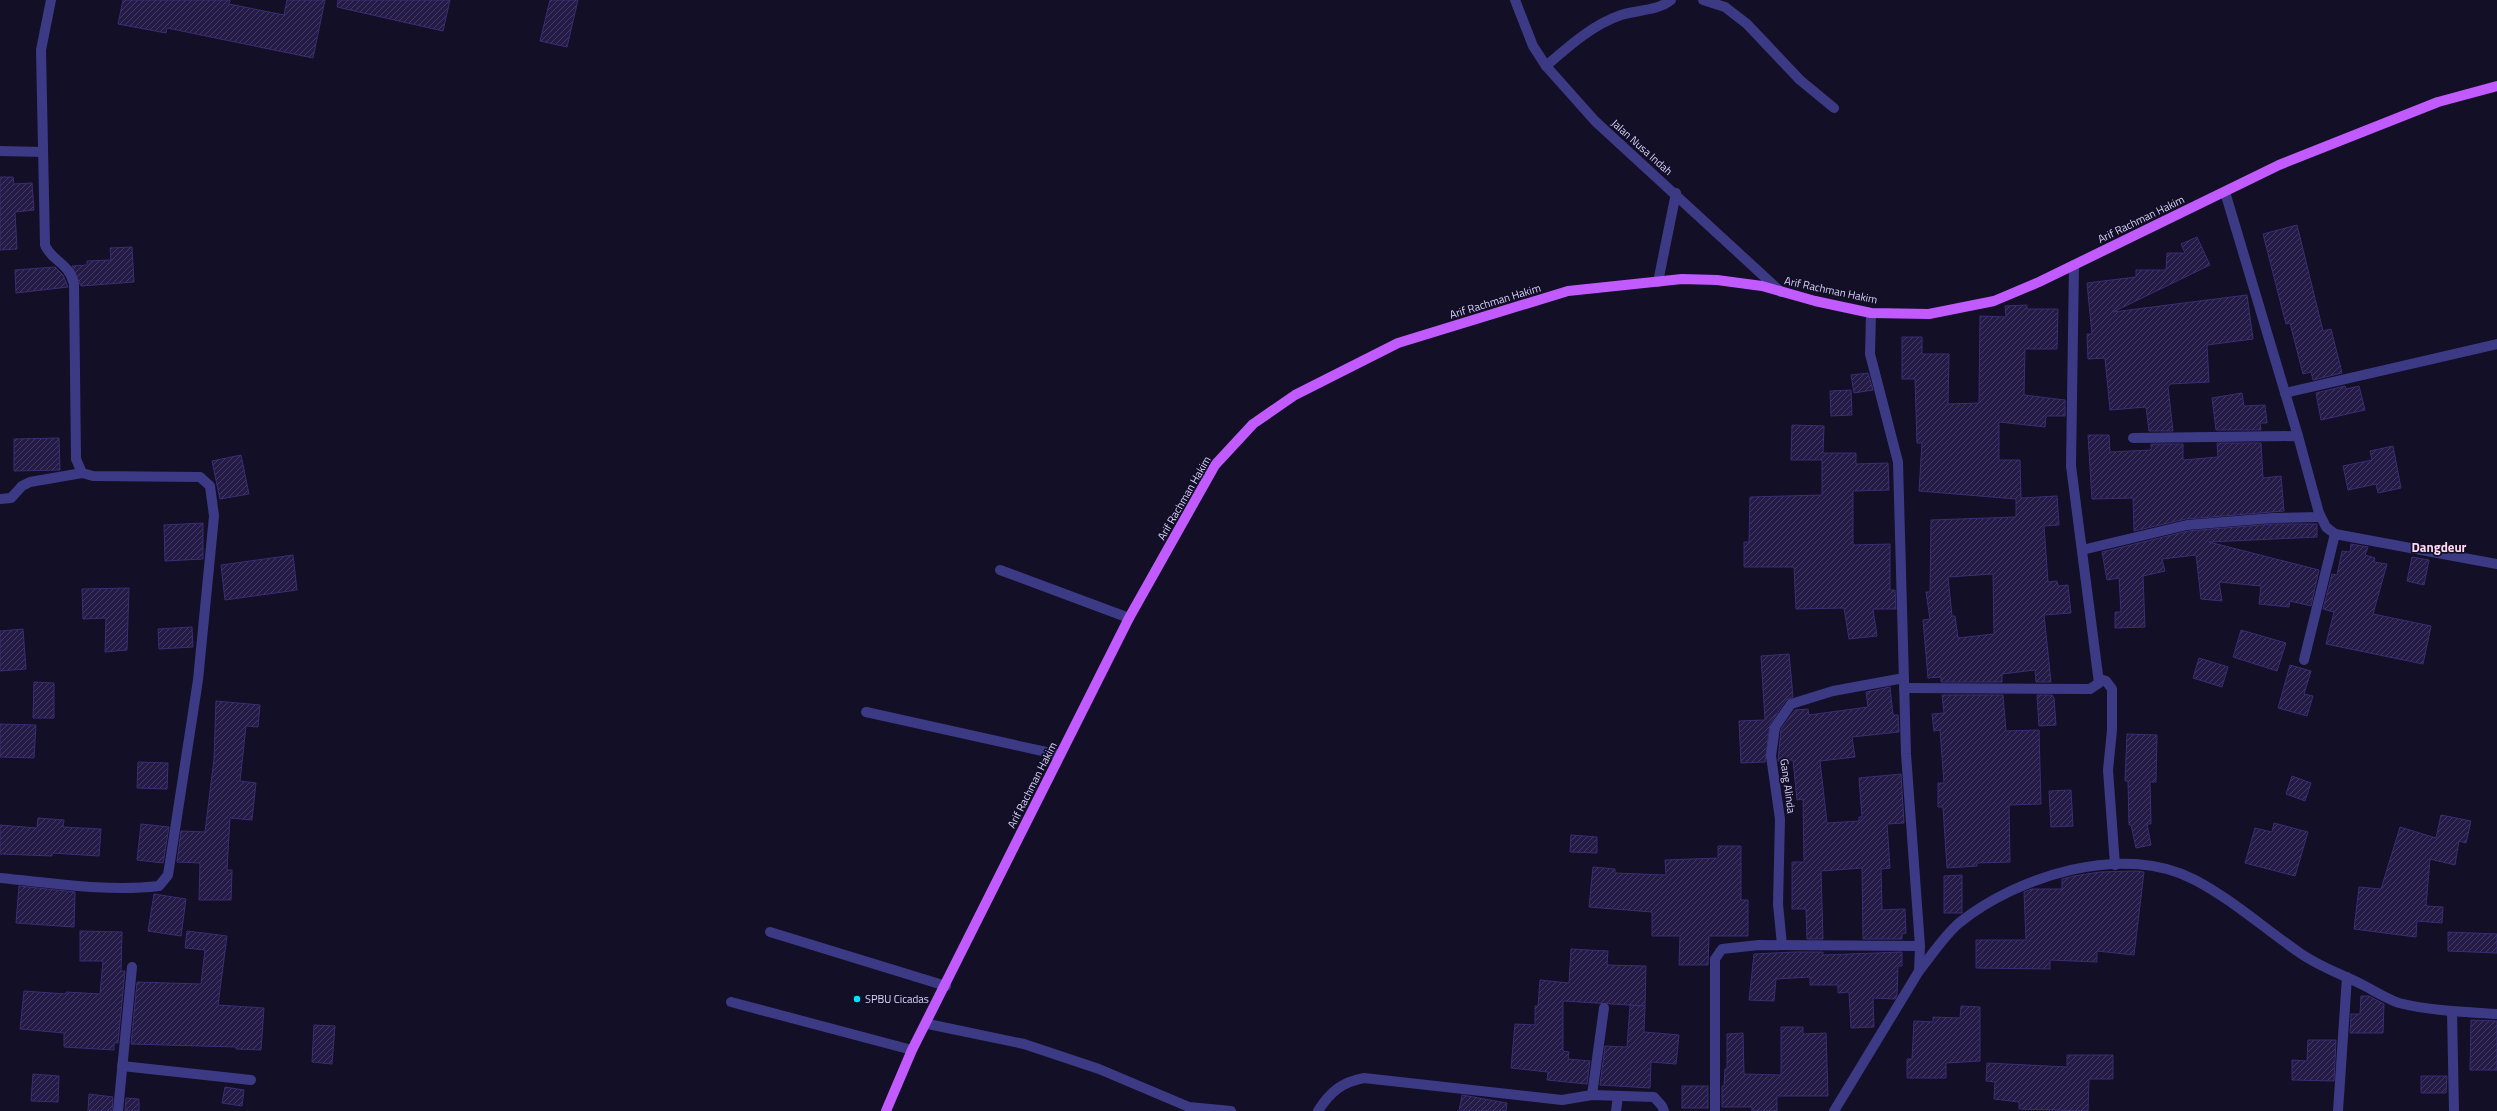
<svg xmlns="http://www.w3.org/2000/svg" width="2497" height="1111" font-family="'Titillium Web',sans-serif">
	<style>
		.building { fill: url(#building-hatch); stroke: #3b2d73; fill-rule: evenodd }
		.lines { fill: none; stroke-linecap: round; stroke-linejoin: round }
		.lane { stroke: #3d3a85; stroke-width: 10 }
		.street { stroke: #3d3a85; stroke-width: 10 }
		.primary { stroke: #c25bff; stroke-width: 10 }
		.poi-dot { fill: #00e5ff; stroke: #130f26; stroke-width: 1.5 }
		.labels { text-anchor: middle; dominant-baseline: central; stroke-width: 3.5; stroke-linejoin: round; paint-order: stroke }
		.street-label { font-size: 11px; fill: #d9d4ff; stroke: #130f26 }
		.poi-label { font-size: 11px; fill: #d9d4ff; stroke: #130f26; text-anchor: start }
		.quarter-label { font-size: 13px; font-weight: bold; fill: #ffd6f0; stroke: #130f26 }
	</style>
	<defs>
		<pattern id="building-hatch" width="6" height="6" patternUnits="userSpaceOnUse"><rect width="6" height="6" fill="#241b47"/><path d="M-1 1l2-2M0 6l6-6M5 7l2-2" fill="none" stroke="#433b63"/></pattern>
	</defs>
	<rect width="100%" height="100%" fill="#130f26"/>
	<!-- building -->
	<g class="building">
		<path d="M123 0H230L229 4 284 15 287 0H325L313 58 167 28 166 33 118 24Z"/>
		<path d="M338 0H450L443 31 337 7Z"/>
		<path d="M550 0H578L567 47 540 41Z"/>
		<path d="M0 177H13L14 184 32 183 34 210 15 212 17 249 0 250Z"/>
		<path d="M2297 225 2323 331 2331 329 2342 373 2313 380 2311 372 2303 374 2290 323 2286 324 2263 234Z"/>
		<path d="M2197 237 2210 265 2113 312 2247 295 2253 339 2207 345 2209 382 2170 384 2168 387 2173 431H2149L2146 407 2110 410 2105 358 2088 359 2087 334H2092L2087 283 2136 277V270H2166L2167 253H2185L2181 244Z"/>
		<path d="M132 247 134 282 81 286 72 266 87 265V261L111 260 110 248Z"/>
		<path d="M55 267 63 275 68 287 16 293 15 270Z"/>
		<path d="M2027 305V309H2058L2057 349H2025L2024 395 2065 400V416H2046L2045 427 1999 422V460H2020L2021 498 2057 496 2059 525 2044 526 2048 582 2057 581 2058 586 2068 585 2071 613 2044 615 2051 682H2036L2035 670 2002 674V682H1941V677L1928 678 1923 620 1930 619 1926 592H1930L1931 520 2016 517V499L1919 491 1922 443H1917L1915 379H1902V337H1922V354H1949L1948 404 1979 403 1980 316 2006 317 2005 306ZM1993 574 1994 634 1958 638 1955 616H1952L1948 577Z"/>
		<path d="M1868 373 1873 390 1854 393 1851 375Z"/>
		<path d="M2345 386 2346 389 2359 386 2365 410 2321 420 2316 393Z"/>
		<path d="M1851 390 1852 415 1831 416 1830 391Z"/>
		<path d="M2242 393 2244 406 2265 405 2267 423H2260L2261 430H2216L2212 398Z"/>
		<path d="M1792 425 1824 426 1823 453H1856V464L1888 463 1889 490 1853 491V545L1890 544V590H1895L1896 609H1873L1877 636 1849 639 1844 608 1796 609 1794 567H1744V542H1749L1750 497 1822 495V460H1791Z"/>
		<path d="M2088 435H2109L2110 452 2151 450V444H2183V460L2218 457 2217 443H2261L2263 478 2281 476 2284 511 2186 519 2134 531 2133 498 2092 499Z"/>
		<path d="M59 438 60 470 14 471V439Z"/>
		<path d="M2393 446 2401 488 2378 493 2376 484 2348 490 2343 466 2372 460 2370 451Z"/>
		<path d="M241 455 249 494 220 499 212 461Z"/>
		<path d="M203 523V559L165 561 164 525Z"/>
		<path d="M2273 524H2317V537L2209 542 2319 570 2311 606 2290 601 2289 607 2259 604 2261 586 2219 582 2222 601 2201 599 2196 555 2162 559 2165 571 2143 576 2145 627 2115 628V612H2121L2119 578 2107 580 2102 552 2188 531Z"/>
		<path d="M2351 544 2368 547 2365 555 2375 558 2374 562 2387 564 2373 614 2431 626 2423 664 2326 644 2334 612 2323 609 2332 574 2337 575 2342 551 2350 552Z"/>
		<path d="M293 555 297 590 225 600 221 565Z"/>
		<path d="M2412 557 2429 560 2424 585 2407 581Z"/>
		<path d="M129 588 127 650 105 652 106 618 83 619 82 589Z"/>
		<path d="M192 627 193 647 159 649 158 629Z"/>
		<path d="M23 629 26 669 0 671V631Z"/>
		<path d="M2241 630 2286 643 2277 671 2233 657Z"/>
		<path d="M1789 654 1793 697 1786 700 1770 724 1765 762 1741 763 1739 721 1765 720 1761 656Z"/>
		<path d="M2199 658 2228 667 2222 687 2193 678Z"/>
		<path d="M2290 665 2311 671 2304 694 2313 696 2307 716 2278 708Z"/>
		<path d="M34 682 54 683V718H33Z"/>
		<path d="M1890 687 1893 715H1898L1899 732 1852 737 1855 757 1820 761 1827 823 1859 821V817H1862L1859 778 1901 774 1904 823 1887 824 1890 868 1881 869 1882 910 1905 909 1906 933 1902 934V939H1863L1862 868 1821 871 1823 939H1807L1806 909H1792V862H1804L1803 799 1797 800 1793 760 1778 761 1781 729 1795 710 1808 709 1809 715 1868 707 1866 692Z"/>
		<path d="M1942 695H2003L2006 731 2039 730 2041 804 2009 805 2010 862 1977 863V866L1947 868 1943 807H1938V783H1944L1940 730 1934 731 1932 714 1944 713Z"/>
		<path d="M2037 695H2052L2054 698 2056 725 2039 726Z"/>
		<path d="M216 701 260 705 258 727 246 726 240 781 256 783 252 820 230 818 227 870H232L231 900H199L200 863 177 862 181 831 205 832 214 759Z"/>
		<path d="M0 724 36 725 34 758 0 757Z"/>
		<path d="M2127 734 2157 735 2156 782H2150L2151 824H2147L2151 845 2136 848 2131 825H2129L2128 781H2125Z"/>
		<path d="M138 762 168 763 167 789 137 788Z"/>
		<path d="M2292 776 2311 783 2305 801 2286 794Z"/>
		<path d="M2071 790 2073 826 2051 827 2049 791Z"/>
		<path d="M2441 815 2471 821 2466 843 2459 841 2455 865 2430 859 2426 906 2443 907 2442 923 2417 921 2416 937 2354 929 2359 887 2381 889 2400 827 2436 838Z"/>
		<path d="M38 818 64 820 63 827 101 829 99 856 52 853V856L0 854V825L37 828Z"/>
		<path d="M2274 823 2308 832 2295 876 2245 863 2255 828 2272 832Z"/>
		<path d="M141 824 169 827 163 863 137 860Z"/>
		<path d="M1571 835 1597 837V853L1570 852Z"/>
		<path d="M1718 846H1741V900H1748V936H1709L1708 965H1679L1680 936H1652V912L1589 907 1593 867 1615 869V873L1666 875 1665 860 1718 858Z"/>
		<path d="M2136 871 2144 872 2134 955 2097 951V962L2050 960V969L1976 968V940H2026L2024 892 2032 889H2062V879L2074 876 2100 872Z"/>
		<path d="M1962 875V913H1944V876Z"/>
		<path d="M19 886 75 892 74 927 16 923Z"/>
		<path d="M154 894 186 899 181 936 148 931Z"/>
		<path d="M80 931 122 932 121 971H125L118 1043H114V1050L64 1047V1033L20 1029 24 991 66 994V992L100 994 103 961H80Z"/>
		<path d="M187 931 227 936 218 1005 264 1008 261 1050 236 1049V1047L131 1044 137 982 201 984 205 950 185 948Z"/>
		<path d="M2448 932 2497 934V953L2448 951Z"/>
		<path d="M1571 949 1608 951 1607 965 1646 966 1645 1006 1563 1001V1051L1569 1052 1568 1059 1590 1061 1587 1084 1547 1080 1548 1072 1511 1068 1515 1024 1535 1025V1006H1538L1540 980 1569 983Z"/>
		<path d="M1795 952H1823V955L1902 952V966H1898L1897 995 1895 999 1873 998 1874 1027 1851 1028 1849 992 1838 993V985H1810V977L1776 979 1774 1001 1749 1000 1754 954Z"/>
		<path d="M2361 996H2369L2384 1004 2383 1033H2350L2351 1014H2360Z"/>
		<path d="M1630 1005 1645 1006 1644 1032 1679 1035 1676 1064 1651 1062 1650 1088 1600 1085 1605 1046 1627 1047Z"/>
		<path d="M1961 1006 1980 1007V1061L1946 1063V1078H1907V1059H1912L1914 1021 1933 1022V1017L1960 1018Z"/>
		<path d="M2471 1020 2497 1021V1070H2470Z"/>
		<path d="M314 1025 335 1026 332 1064 312 1062Z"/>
		<path d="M1781 1027H1803V1034L1826 1033 1828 1096H1777V1111H1752V1107H1722V1086H1724L1725 1069H1727V1034L1743 1033 1744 1074 1781 1075Z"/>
		<path d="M2308 1040H2336L2334 1081 2292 1080V1060L2307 1061Z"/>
		<path d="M2067 1055H2113V1079H2089L2088 1111 2019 1109V1102L1994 1099 1995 1082 1986 1081 1987 1063 2067 1067Z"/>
		<path d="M33 1074 59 1076 58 1102 31 1101Z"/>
		<path d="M2421 1076H2447L2446 1093H2421Z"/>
		<rect x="1682" y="1086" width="26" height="22"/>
		<path d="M225 1087 244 1090 242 1106 222 1103Z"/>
		<path d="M89 1094 113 1097 112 1111H88Z"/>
		<path d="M1462 1095 1507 1103 1506 1111H1459Z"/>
		<path d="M126 1098 139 1099V1111H125Z"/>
	</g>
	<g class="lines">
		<!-- lane -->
		<g class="lane">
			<path d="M1000 570 1129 618"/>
			<path d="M866 712 1060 755"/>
			<path d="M770 932 946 986"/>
			<path d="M731 1002 912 1050"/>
		</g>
		<!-- street -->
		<g class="street">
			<path d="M1515 0 1533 46 1546 66 1595 121 1781 292"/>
			<path d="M1703 0 1725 7 1747 24 1800 80 1834 108"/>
			<path d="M1546 66C1569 46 1592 25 1621 15 1636 10 1658 11 1671 0"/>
			<path d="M0 151 43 152"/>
			<path d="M2225 192 2298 436 2319 513 2326 527 2335 534 2497 564"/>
			<path d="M1658 282 1676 193"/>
			<path d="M2285 393 2497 344"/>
			<path d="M2133 438 2298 436"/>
			<path d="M0 499 11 498 22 486 30 482 82 473"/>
			<path d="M2082 550 2187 525 2273 518 2320 517"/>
			<path d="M2304 660 2335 534"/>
			<path d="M2100 679 2106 681 2112 689V730L2108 770 2115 865"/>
			<path d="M1904 688 2090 689 2099 683 2071 466 2074 265"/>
			<path d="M0 878C53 883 107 892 159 886L168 875 198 680 214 516 210 486 200 477 93 476 82 473 76 459 74 284C69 262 51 261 45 245L41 50 51 0"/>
			<path d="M1782 945 1778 904 1780 819 1771 756 1775 727 1791 704 1833 691 1904 678"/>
			<path d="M1919 971C1931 956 1944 936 1959 923 2018 876 2123 842 2195 880 2233 900 2265 929 2300 953 2318 966 2341 974 2361 984 2373 990 2387 999 2399 1003 2431 1011 2465 1012 2497 1014"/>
			<path d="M2452 1011 2454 1111"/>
			<path d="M928 1024 1024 1044 1099 1069 1189 1107 1231 1111"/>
			<path d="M122 1066 251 1080"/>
			<path d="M1592 1095 1604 1008"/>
			<path d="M118 1111 132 967"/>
			<path d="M1318 1111C1330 1092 1342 1082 1364 1078L1562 1100 1592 1095 1654 1097 1662 1106 1664 1111"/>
			<path d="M1616 1111 1618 1096"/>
			<path d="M1715 1111V959L1722 949 1759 945 1920 946"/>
			<path d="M1834 1111 1919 971 1920 946 1906 754 1898 462 1870 354 1871 313"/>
			<path d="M2338 1111 2347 977"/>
		</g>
		<!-- primary -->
		<path class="primary" d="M886 1111 912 1050 1129 618 1215 465 1253 424 1295 395 1398 343 1568 291 1682 279 1717 280 1762 286 1815 301 1871 313 1929 314 1994 301 2039 282 2279 165 2438 102 2497 86"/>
	</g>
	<!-- markers -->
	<circle class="poi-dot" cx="857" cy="999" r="4"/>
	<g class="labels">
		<!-- street labels -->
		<g class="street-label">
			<text transform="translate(1642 147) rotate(42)">Jalan Nusa Indah</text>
			<text transform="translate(2141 219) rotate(-26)">Arif Rachman Hakim</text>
			<text transform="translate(1831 290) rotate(12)">Arif Rachman Hakim</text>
			<text transform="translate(1495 301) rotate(-17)">Arif Rachman Hakim</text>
			<text transform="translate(1184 498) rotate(-60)">Arif Rachman Hakim</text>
			<text transform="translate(1032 785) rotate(-63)">Arif Rachman Hakim</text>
			<text transform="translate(1788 786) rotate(82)">Gang Alinda</text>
		</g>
		<!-- poi labels -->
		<g class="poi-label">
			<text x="865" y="999">SPBU Cicadas</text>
		</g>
		<!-- quarter labels -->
		<g class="quarter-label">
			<text x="2439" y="547">Dangdeur</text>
		</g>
	</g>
</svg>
